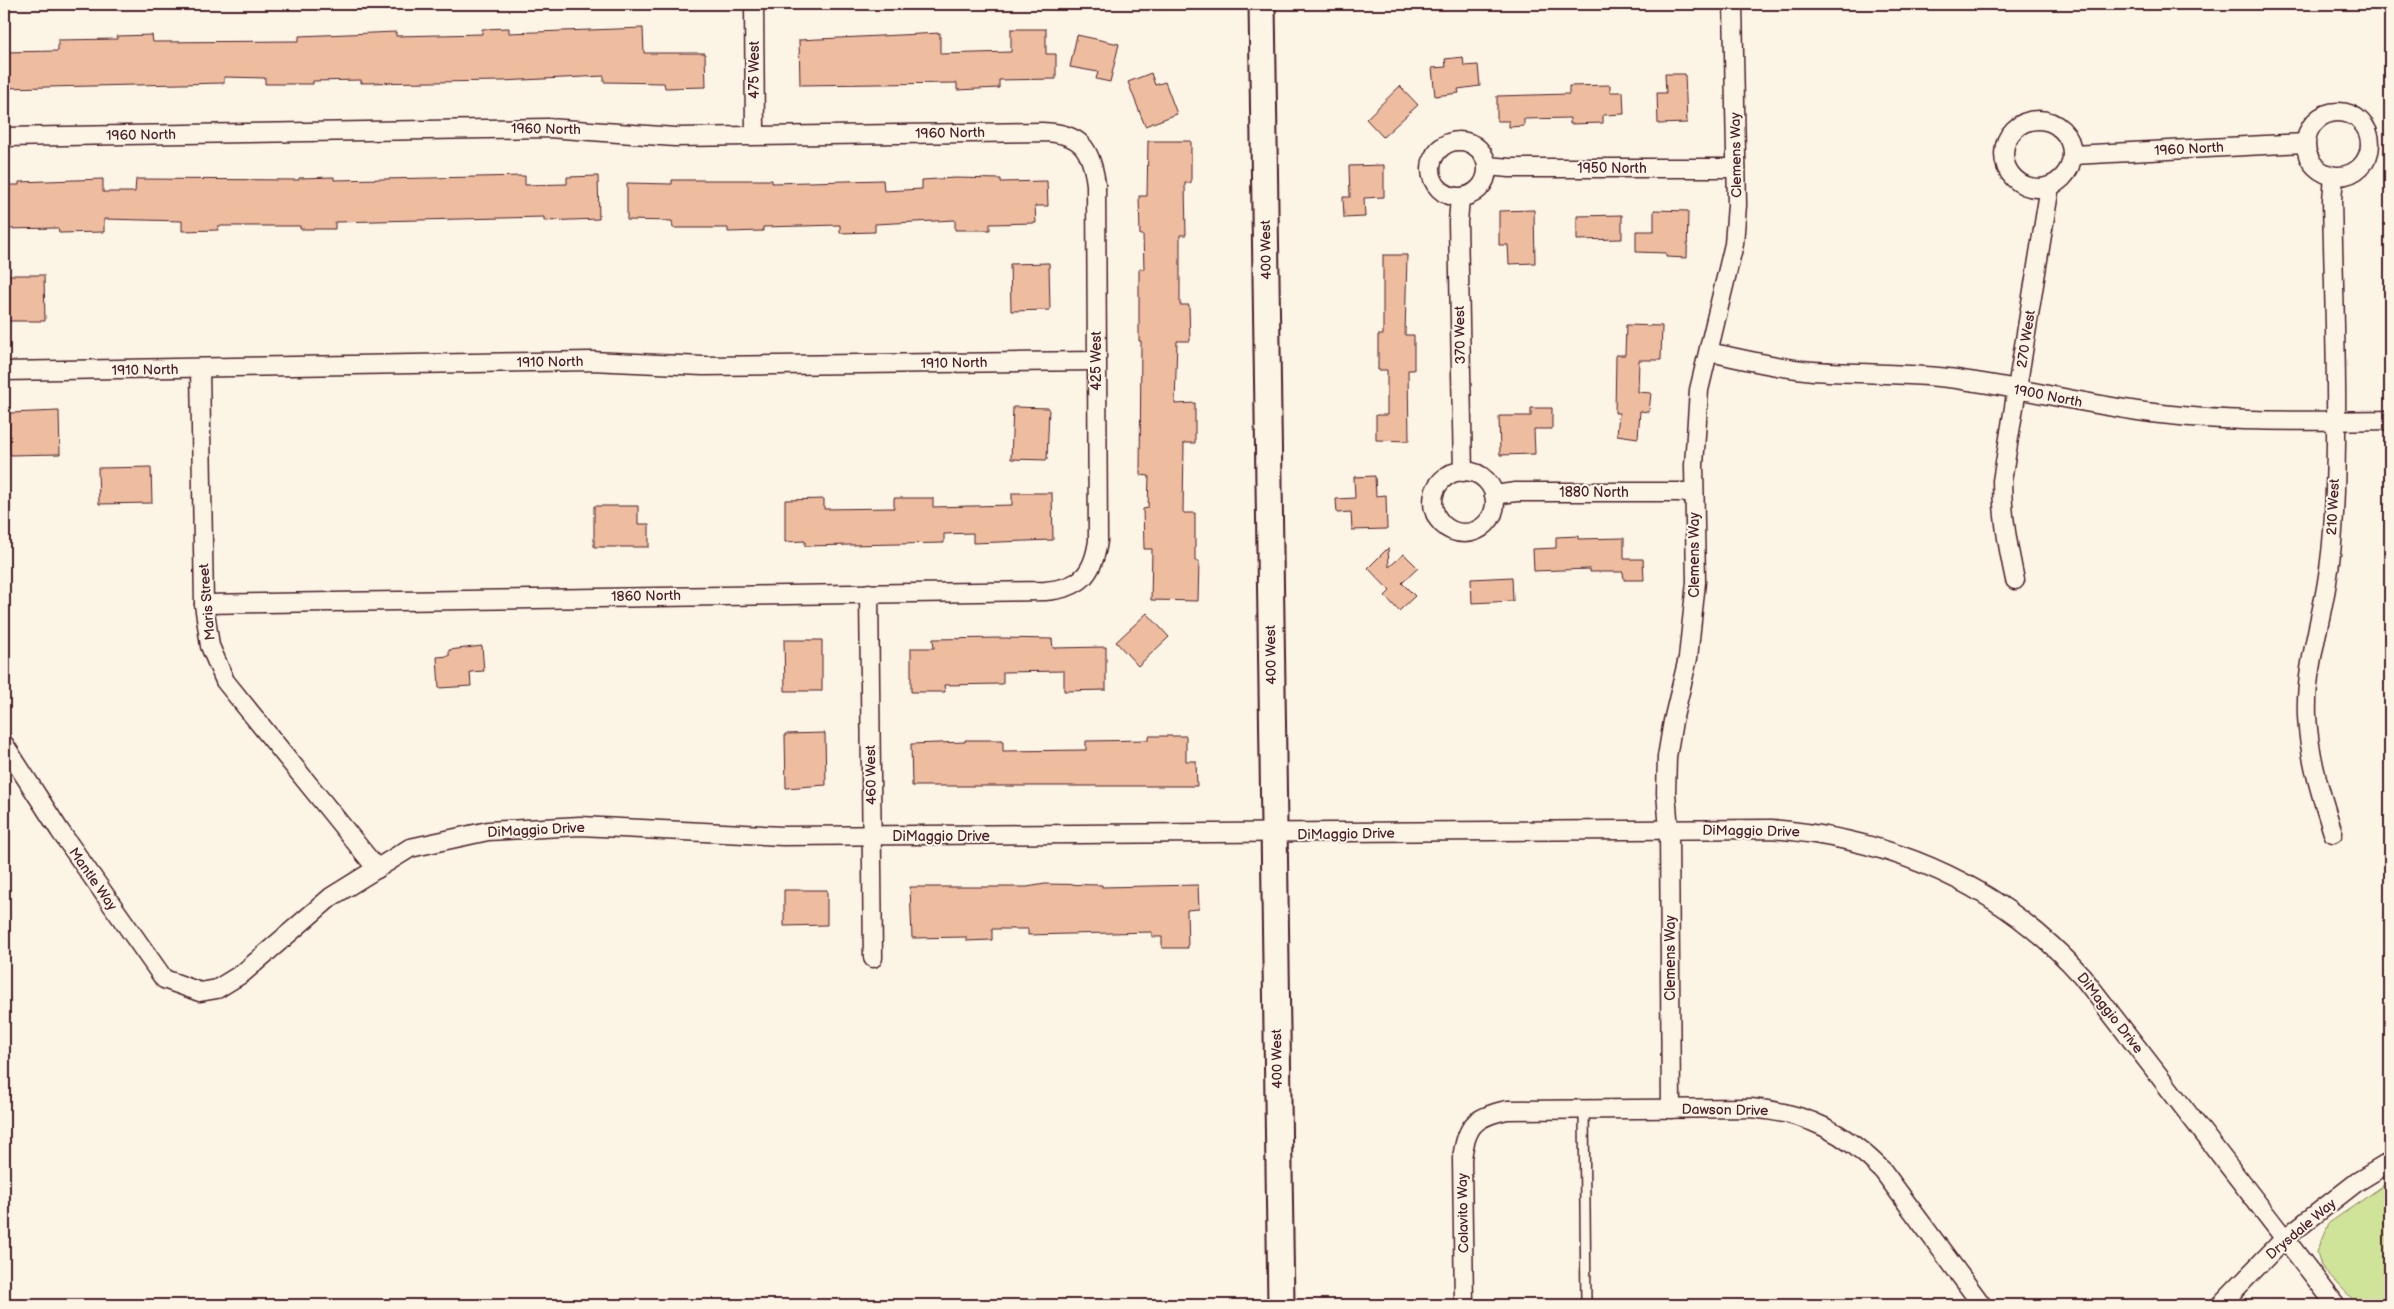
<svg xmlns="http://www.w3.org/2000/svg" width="2394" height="1309" font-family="'Balsamiq Sans',sans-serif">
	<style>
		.green { fill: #d0e499; stroke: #8d8262 }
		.building { fill: #eebc9f; stroke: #4a1f2b }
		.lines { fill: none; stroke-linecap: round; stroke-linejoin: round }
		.lane-casing { stroke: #4a1f2b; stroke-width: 12 }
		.street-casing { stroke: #4a1f2b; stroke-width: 21 }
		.secondary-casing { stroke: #4a1f2b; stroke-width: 29 }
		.lane { stroke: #fcf5e5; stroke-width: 9 }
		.street { stroke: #fcf5e5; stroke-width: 18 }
		.secondary { stroke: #fcf5e5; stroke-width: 25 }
		.labels { text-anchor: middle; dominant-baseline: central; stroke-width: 4; stroke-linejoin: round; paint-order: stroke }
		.street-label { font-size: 14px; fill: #4a1f2b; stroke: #fcf5e5 }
	</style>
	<rect width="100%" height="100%" fill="#fcf5e5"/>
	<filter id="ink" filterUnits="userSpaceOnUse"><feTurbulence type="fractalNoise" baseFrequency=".02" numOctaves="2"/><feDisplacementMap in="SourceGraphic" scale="10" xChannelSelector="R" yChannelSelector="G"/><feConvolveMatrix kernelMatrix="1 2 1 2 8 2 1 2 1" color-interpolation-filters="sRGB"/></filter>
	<g filter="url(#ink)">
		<!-- green -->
		<path class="green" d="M2390 1181V1305H2358L2321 1266 2317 1252 2329 1223Z"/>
		<!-- building -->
		<g class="building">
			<path d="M509 28V33L643 28 644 53H705L706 87 665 88 664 83 604 82V76L502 81 361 83V80L313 81V84H265V78L224 77V83L4 88V52L58 51V40L117 39V36L152 35 153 42 299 41V36L396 32V36L482 34V29Z"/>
			<path d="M1011 29H1046V54H1056V79L999 80V88L957 90V83L800 85 799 40 940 33V54L1011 52Z"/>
			<path d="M1077 35 1119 44 1110 82 1096 79 1098 72 1070 67Z"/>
			<path d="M1463 57 1464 66 1478 65 1480 86 1458 89 1459 93 1435 96 1432 68 1446 67 1445 59Z"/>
			<path d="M1151 73 1155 85 1165 82 1177 114 1145 126 1128 82Z"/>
			<path d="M1665 74H1685L1687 123 1658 124 1657 93H1666Z"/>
			<path d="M1610 85V92H1623L1624 114 1603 115V123L1570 124V118L1524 119V126L1509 127V121H1497V96L1569 94V86Z"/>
			<path d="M1400 86 1418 105 1383 137 1366 119Z"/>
			<path d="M1148 141H1191V183H1185L1186 235H1180V305H1189L1190 341H1177L1175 404 1195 403V443H1184L1183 513H1195V561H1199L1198 601 1151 600 1152 549H1144L1143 509 1148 508 1149 476 1140 475 1141 341H1139V269H1144L1143 235H1140L1139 196H1147Z"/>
			<path d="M1384 165V197L1364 198 1365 217 1344 218 1343 197H1350L1349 166Z"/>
			<path d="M525 176V185L567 184V177L598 176 599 219 544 221V217L335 222V229H300V226H218V230L182 231V221L104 219V232L59 233 58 228 4 229V185H19V182L103 179V192H135L136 179 299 180V178L334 177V180Z"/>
			<path d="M955 178 1001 179V182L1047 181 1048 206H1035L1036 223 990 224V230H955V220L875 224V232L840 233V225L763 227V231L728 232V228H673L672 221 627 220V183L672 184V180H772V183L883 180 884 191 922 189V180Z"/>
			<path d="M1534 210 1535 263 1509 264 1508 245H1499V211Z"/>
			<path d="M1654 210 1688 211 1687 258 1666 257V253L1636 252V231H1654Z"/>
			<path d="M1622 215V239L1577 240V216Z"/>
			<path d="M1383 255H1407L1405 335H1414V370H1408L1409 441 1376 440V415H1387V370H1378V335H1383Z"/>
			<path d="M1049 263 1050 310 1011 311 1010 264Z"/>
			<path d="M4 275H44L45 321H4Z"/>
			<path d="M1626 325 1662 326 1661 360H1639L1638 392 1651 393 1649 412 1640 411 1638 438 1617 435 1619 413H1615L1616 355H1625Z"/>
			<path d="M1013 407 1049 408 1047 460 1011 459Z"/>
			<path d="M1531 408H1552V429H1534L1535 454 1500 455 1499 416H1531Z"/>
			<path d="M59 411 60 454 10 455 9 413Z"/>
			<path d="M151 467 152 503 99 504 98 468Z"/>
			<path d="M1375 476 1376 496 1386 495 1387 529 1352 530 1351 512 1337 513 1336 499 1355 498 1354 477Z"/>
			<path d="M1012 493H1052L1053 540 973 543V533L944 534V543L805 546V541L785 542V500L824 499V509L894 508V498H933V507L1012 505Z"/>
			<path d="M594 506H638V524H649V547H594Z"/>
			<path d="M1578 536V539L1624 538V559H1643L1644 580H1624L1623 572H1590V569L1534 571 1533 549 1556 548V537Z"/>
			<path d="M1388 548 1389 567 1404 554 1418 568 1402 583 1415 596 1399 611 1385 596 1390 591 1368 568Z"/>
			<path d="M1512 577 1513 601 1472 603 1471 579Z"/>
			<path d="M1147 613 1169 637 1138 666 1116 642Z"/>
			<path d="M1002 638 1052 639 1053 648 1106 647V690L1064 691V671L1003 672V684L944 685 945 692H911V648H934L933 639Z"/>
			<path d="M784 640H822V691H785Z"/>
			<path d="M482 646 484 671 470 672 471 686 439 688 437 657 449 656V650Z"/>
			<path d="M825 733 826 785 786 788 785 734Z"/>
			<path d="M1149 736H1186V761H1196L1197 786H912L911 744 965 742V740H1003V751L1086 750V741L1149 740Z"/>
			<path d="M1045 884 1102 885V887L1198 885 1199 909 1187 910 1188 948H1162V937H1152V932L1028 935V929H992V940L966 941V937L912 938 910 887H1027Z"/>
			<path d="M784 890H827V925L784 926Z"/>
		</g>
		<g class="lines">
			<!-- lane casing -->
			<g class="lane-casing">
				<path id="lane" d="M1584 1110 1586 1305"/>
			</g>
			<!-- street casing -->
			<g class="street-casing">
				<g id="street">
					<path d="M754 4 755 135"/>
					<circle cx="2338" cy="144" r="32"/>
					<circle cx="2038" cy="154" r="34"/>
					<path d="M4 137 548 128 675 137 1042 132C1080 133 1091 147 1096 184L1098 541C1093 575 1080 588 1045 591L204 604"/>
					<circle cx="1459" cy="169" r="28"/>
					<path d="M2073 155 2305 143"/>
					<path d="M1487 166 1510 168H1736"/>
					<path d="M1460 198 1458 222 1463 472"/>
					<path d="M1709 352C1743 359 1777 368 1813 371 1858 374 1903 373 1948 378 2014 386 2079 403 2145 412 2226 423 2309 421 2390 420"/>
					<path d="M200 369 204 604 210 646 225 681 377 869"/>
					<path d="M4 371 591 361 703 366 1095 361"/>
					<circle cx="1464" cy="502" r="31"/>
					<path d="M1494 495 1516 492H1694"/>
					<path d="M2015 580C2008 547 2002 515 2002 481L2050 186"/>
					<path d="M869 593 873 958"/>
					<path d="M4 744 60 831 164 979 200 992 217 989 243 973 331 897 410 848 488 831 580 826 783 836 1771 829C1894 839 1999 884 2082 976L2336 1305"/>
					<path d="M2333 833C2321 795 2309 757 2307 716 2305 671 2320 626 2327 582 2331 559 2333 536 2334 514 2339 410 2334 305 2332 200L2334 176"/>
					<path d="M1671 1109 1669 830 1666 793 1667 757 1673 721 1688 658 1696 582 1694 465 1699 390 1734 244 1737 205 1733 4"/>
					<path d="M1464 1305 1462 1159C1466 1126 1474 1117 1507 1110L1751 1108C1807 1113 1845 1132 1883 1171L1982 1305"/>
					<path d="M2220 1305 2285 1238 2357 1182 2390 1162"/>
				</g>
			</g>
			<!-- secondary casing -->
			<g class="secondary-casing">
				<path id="secondary" d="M1262 4 1281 1305"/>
			</g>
			<!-- lane -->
			<use href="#lane" class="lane"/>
			<!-- street -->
			<use href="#street" class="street"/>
			<!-- secondary -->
			<use href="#secondary" class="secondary"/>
		</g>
	</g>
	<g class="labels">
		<!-- street labels -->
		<g class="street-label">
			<text transform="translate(754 70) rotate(-90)">475 West</text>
			<text transform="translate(546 129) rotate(1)">1960 North</text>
			<text transform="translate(950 133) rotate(-1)">1960 North</text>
			<text transform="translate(141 135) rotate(-1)">1960 North</text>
			<text transform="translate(2189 149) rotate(-3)">1960 North</text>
			<text transform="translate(1736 155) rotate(-91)">Clemens Way</text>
			<text x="1612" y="168">1950 North</text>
			<text transform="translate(1266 250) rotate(-91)">400 West</text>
			<text transform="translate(1460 335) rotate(-91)">370 West</text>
			<text transform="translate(2026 339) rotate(-81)">270 West</text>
			<text transform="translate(1096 361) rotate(-90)">425 West</text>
			<text transform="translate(550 362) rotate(-1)">1910 North</text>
			<text transform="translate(954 363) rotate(-1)">1910 North</text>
			<text transform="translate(145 370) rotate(-1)">1910 North</text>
			<text transform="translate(2048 396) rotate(11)">1900 North</text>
			<text x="1594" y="492">1880 North</text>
			<text transform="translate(2333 507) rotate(-87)">210 West</text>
			<text transform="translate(1694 555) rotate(-90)">Clemens Way</text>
			<text transform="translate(646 596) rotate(-1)">1860 North</text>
			<text transform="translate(207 602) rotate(-95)">Maris Street</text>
			<text transform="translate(1271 655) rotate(-91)">400 West</text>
			<text transform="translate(871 775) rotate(-91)">460 West</text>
			<text transform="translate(536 830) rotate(-3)">DiMaggio Drive</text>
			<text transform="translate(1751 831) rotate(1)">DiMaggio Drive</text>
			<text transform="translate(1346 834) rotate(-1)">DiMaggio Drive</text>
			<text x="941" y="836">DiMaggio Drive</text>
			<text transform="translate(93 879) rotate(55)">Mantle Way</text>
			<text transform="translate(1670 958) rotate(-90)">Clemens Way</text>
			<text transform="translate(2110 1013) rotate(52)">DiMaggio Drive</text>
			<text transform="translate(1277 1059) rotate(-91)">400 West</text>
			<text transform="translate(1725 1110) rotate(1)">Dawson Drive</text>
			<text transform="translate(1463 1213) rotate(-91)">Colavito Way</text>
			<text transform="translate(2301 1229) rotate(-40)">Drysdale Way</text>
		</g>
	</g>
	<!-- margin -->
	<rect width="2394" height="1309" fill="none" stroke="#fcf5e5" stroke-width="20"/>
	<rect x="10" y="10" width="2374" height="1289" fill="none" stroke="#4a1f2b" stroke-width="2" filter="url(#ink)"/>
</svg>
